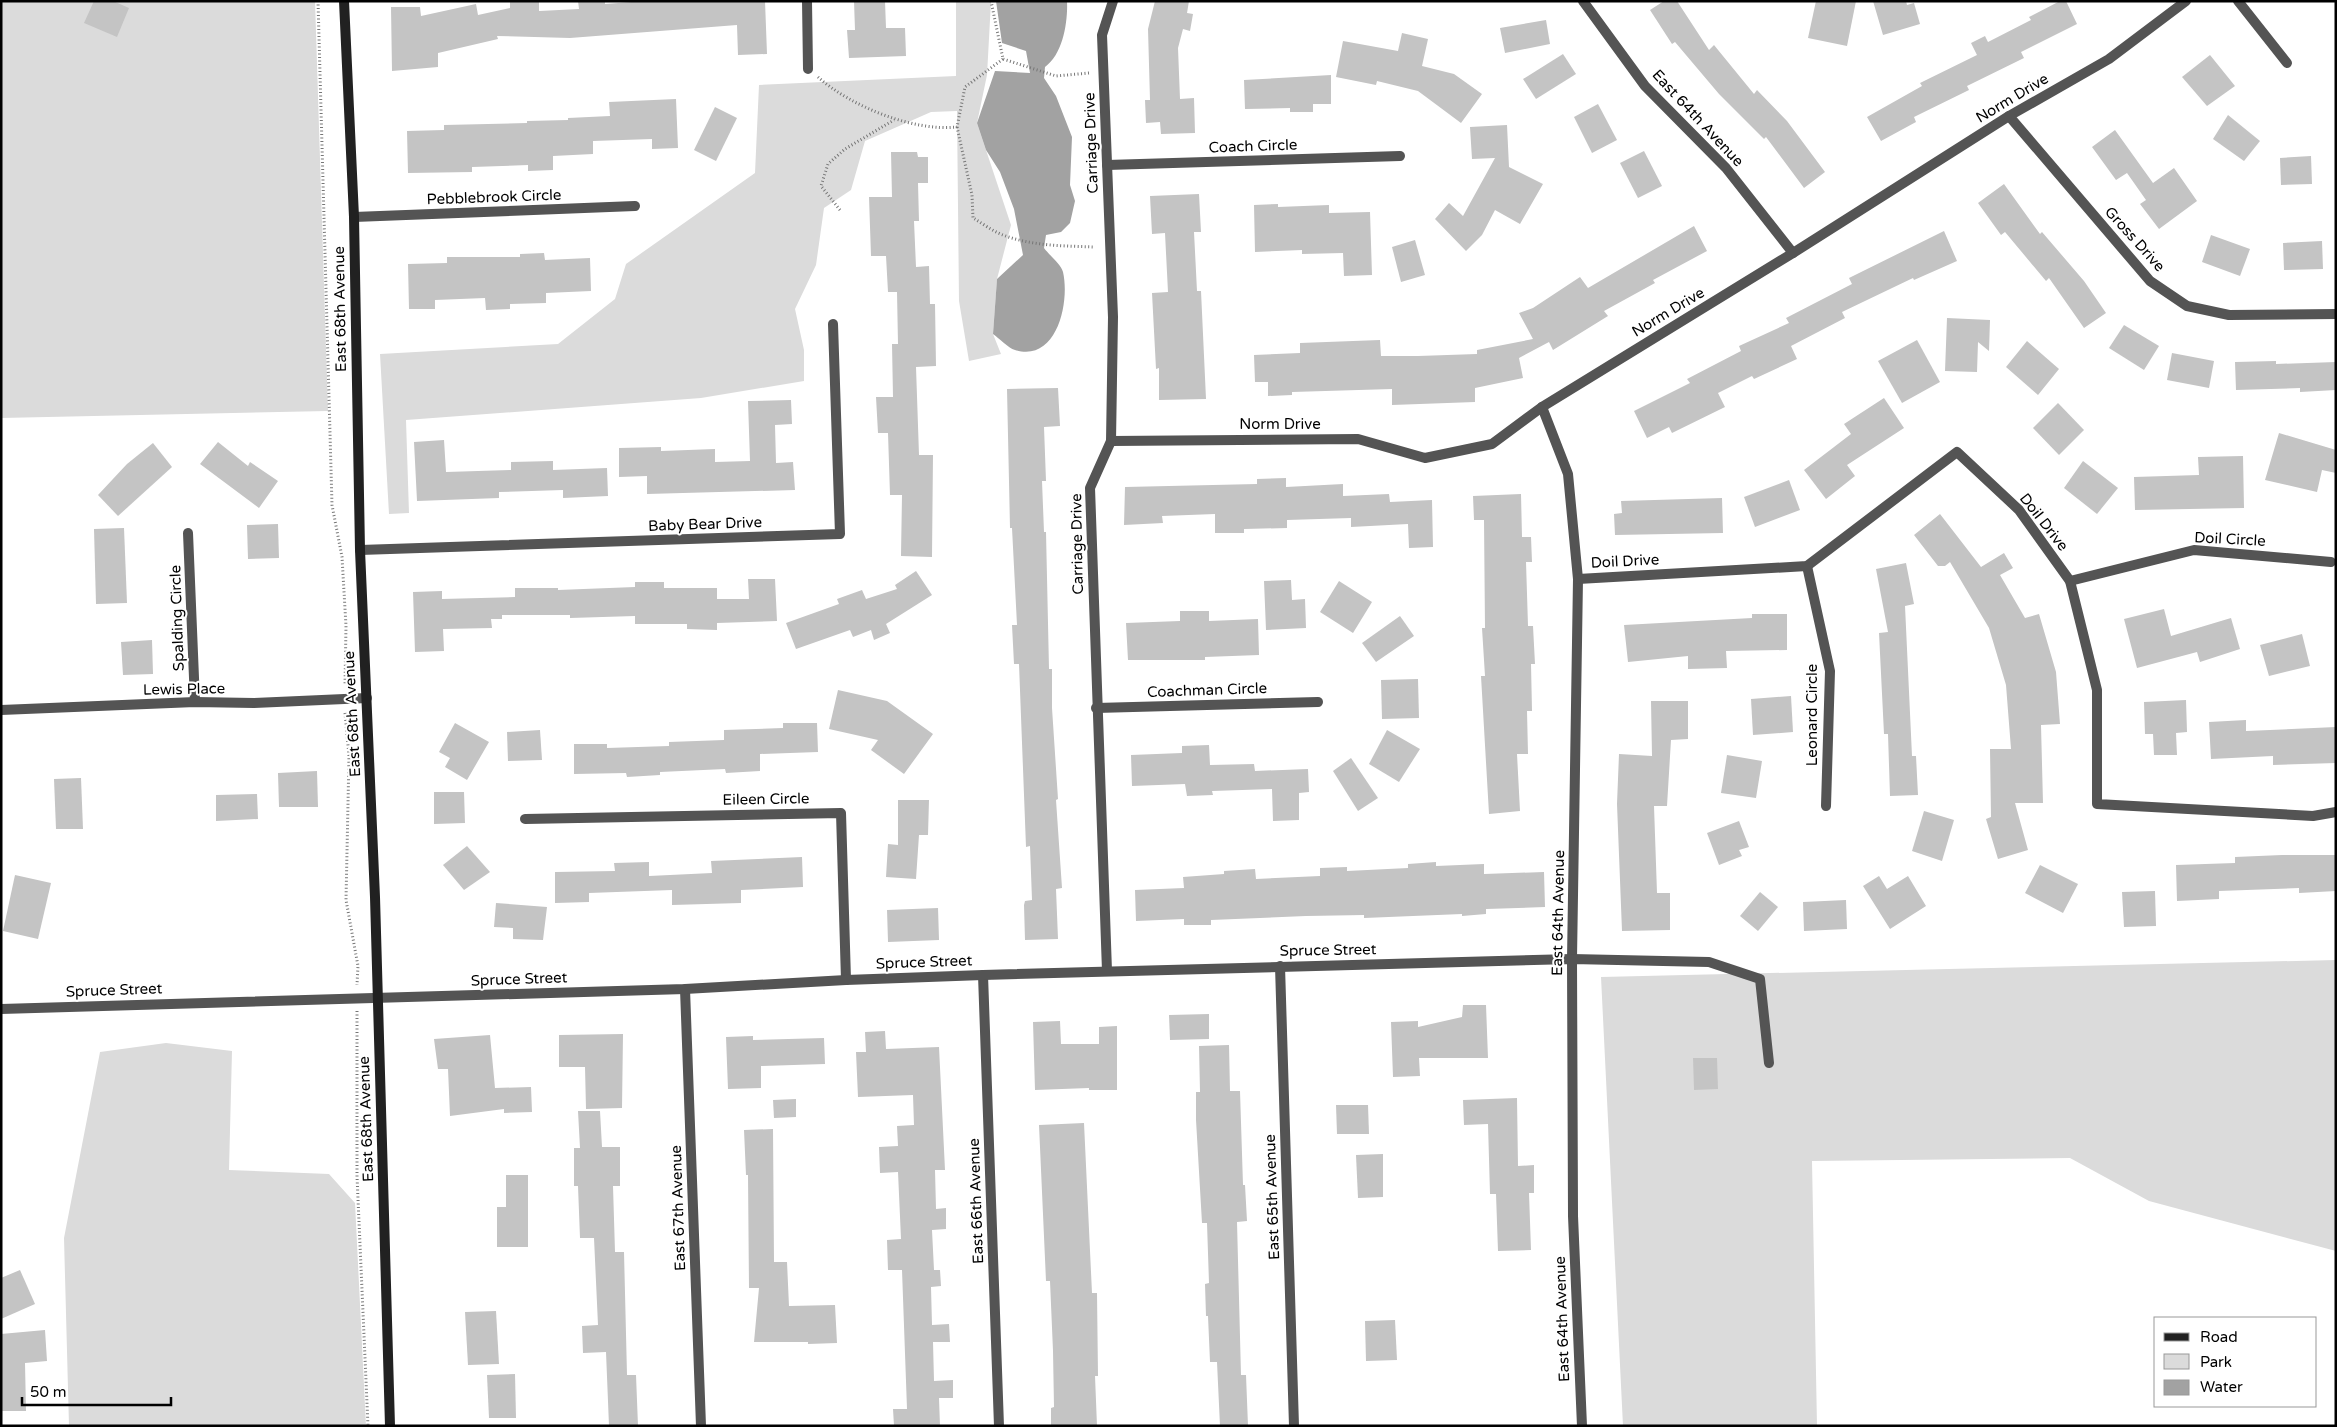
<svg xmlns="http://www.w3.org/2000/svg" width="2337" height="1427" font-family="'Varela Round',sans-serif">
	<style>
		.green { fill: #dbdbdb }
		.water { fill: #a2a2a2 }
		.building { fill: #c4c4c4 }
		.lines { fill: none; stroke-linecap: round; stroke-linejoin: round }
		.path { stroke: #767676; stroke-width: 3; stroke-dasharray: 1 2.5; stroke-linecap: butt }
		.street { stroke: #545454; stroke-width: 10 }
		.secondary { stroke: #212121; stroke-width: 10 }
		.labels { text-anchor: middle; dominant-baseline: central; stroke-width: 4; stroke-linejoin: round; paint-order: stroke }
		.street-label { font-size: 15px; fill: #000; stroke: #fff }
	</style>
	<rect width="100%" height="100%" fill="#fff"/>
	<!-- green -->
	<g class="green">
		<path d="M1 1H315L328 411 1 418Z"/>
		<path d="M956 1H991L987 75 977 123 1011 225 997 279 993 334 1001 354 969 361 959 301 957 111 931 112 865 141 851 190 824 208 816 265 795 309 804 350V381L701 398 406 420 409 513 389 514 380 354 558 344 615 299 626 264 755 173 759 85 956 76Z"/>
		<path d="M2336 960V1251L2149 1201 2070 1158 1812 1161 1817 1426H1623L1601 977Z"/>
		<path d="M166 1043 232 1051 229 1170 329 1174 355 1203 366 1426H69L64 1238 100 1052Z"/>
	</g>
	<!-- water -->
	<path class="water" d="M996 1H1067C1068 22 1063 54 1045 67L1044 78 1056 96 1072 137 1070 185 1075 201 1070 223 1061 232 1046 235 1044 248C1049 255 1061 264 1063 272 1070 302 1057 363 1015 350 1008 348 999 338 993 334L997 279 1023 255 1014 209 1000 172 986 150 977 123 995 71 1030 73 1026 51 1002 43Z"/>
	<!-- building -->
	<g class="building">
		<path d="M94 1H113L129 8 117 37 84 23Z"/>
		<path d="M510 1H539V11L579 9 578 1H605V4L645 1H765L767 54 738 55 737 25 570 38 497 36 498 39 438 53V67L392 71 391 7H420L421 16 476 4 478 15 510 8Z"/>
		<path d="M854 1H885L886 28H905L906 56 849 58 847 30H855Z"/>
		<path d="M1155 1H1189L1187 13 1193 14 1190 31 1183 29 1178 48 1180 99 1194 98 1195 133 1161 134 1160 122 1146 123 1145 100H1150L1148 29Z"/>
		<path d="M1664 1H1677L1709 50 1714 45 1754 94 1757 90 1787 121 1825 172 1804 188 1766 137 1764 139 1719 94 1675 42 1672 44 1650 10Z"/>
		<path d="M1816 1H1856L1847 46 1808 38Z"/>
		<path d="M1873 1H1906L1907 5 1914 3 1920 24 1883 35Z"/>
		<path d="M2060 1H2066L2077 24 2021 52 2024 58 1967 86 1969 90 1914 117 1916 122 1881 141 1867 117 1922 86 1920 83 1977 55 1971 43 1985 36 1988 42 2031 20 2029 17Z"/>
		<path d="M1546 20 1550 44 1505 53 1500 28Z"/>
		<path d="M1402 33 1428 39 1422 66 1454 74 1482 94 1461 123 1418 91 1377 81 1376 85 1336 77 1343 41 1398 51Z"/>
		<path d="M1563 54 1576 74 1536 99 1523 79Z"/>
		<path d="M2210 55 2235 86 2207 106 2182 77Z"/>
		<path d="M1331 75V104H1313V112H1290V108L1245 109 1244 80Z"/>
		<path d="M676 99 678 148 652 149V139L593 141V154L553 156V170L528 171V165L472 167V172L408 173 407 131 444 130V125L527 123V121L568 120V118L610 116 609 102Z"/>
		<path d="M1598 104 1617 140 1592 153 1574 117Z"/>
		<path d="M715 107 737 118 716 161 694 150Z"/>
		<path d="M2228 115 2260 141 2244 161 2213 139Z"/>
		<path d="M1507 125 1509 167 1543 184 1520 224 1495 210 1482 235 1466 251 1435 219 1449 203 1463 216 1495 158 1472 159 1470 127Z"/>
		<path d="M2115 130 2153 183 2174 168 2197 201 2159 229 2140 204 2146 200 2127 173 2116 180 2092 147Z"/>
		<path d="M1644 151 1662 186 1638 198 1620 163Z"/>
		<path d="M891 152H917L918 157H928V183H918L919 221H914L916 267 929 266 930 304H935L936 366 916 367 919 455H933L932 557 901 556 902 495H890L888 433H878L876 397H893L892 344H898L897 292H888L886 256H871L869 197H892Z"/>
		<path d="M2311 156 2312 184 2281 185 2280 158Z"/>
		<path d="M2004 184 2040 234 2042 232 2084 281 2106 313 2084 328 2049 278 2046 281 2005 232 2001 235 1978 203Z"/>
		<path d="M1199 194 1201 232H1194L1197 291H1201L1206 399 1159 400V368L1156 369 1152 293 1168 292 1165 233 1152 234 1150 196Z"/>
		<path d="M1278 204V207L1329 205V213L1370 212 1372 275 1344 276 1343 253 1302 254V250L1255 252 1254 205Z"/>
		<path d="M1694 226 1707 251 1653 280 1655 283 1604 311 1608 316 1553 350 1549 342 1519 358 1523 378 1475 388V402L1392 405V389L1292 392V395L1268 396V382H1255L1254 355 1300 353V343L1380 340 1381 356H1418L1477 354V350L1533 339 1519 313 1533 308 1580 277 1588 288Z"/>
		<path d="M1944 231 1957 261 1914 280 1913 278 1842 312 1845 318 1791 346 1797 359 1754 379 1752 376 1718 393 1725 407 1672 433 1669 427 1647 438 1634 411 1690 383 1687 379 1741 351 1739 346 1789 323 1786 318 1852 284 1849 278Z"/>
		<path d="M2211 235 2250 249 2240 276 2202 262Z"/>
		<path d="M1415 240 1425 275 1401 282 1392 247Z"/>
		<path d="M2322 241 2323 269 2284 270 2283 243Z"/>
		<path d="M544 253 545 260 590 258 591 291 546 293V303L510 304V309L486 310 485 298 435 300V309H409L408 264 447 263V257H520V254Z"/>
		<path d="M1947 318 1990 320 1989 351 1978 342 1977 372 1945 371Z"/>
		<path d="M2124 325 2159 346 2144 370 2109 348Z"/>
		<path d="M1917 340 1940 382 1902 403 1878 361Z"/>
		<path d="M2027 341 2059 369 2038 395 2006 367Z"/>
		<path d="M2172 353 2214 361 2209 388 2167 380Z"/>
		<path d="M2276 361V364L2336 362V390L2300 392V388L2236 390 2235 362Z"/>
		<path d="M1058 388 1060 426 1044 427 1046 481H1042L1044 532H1046L1049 669H1052V708L1058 799 1056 800 1062 888 1056 889 1058 939 1025 940 1024 905 1025 901 1032 900 1030 846 1026 847 1019 664H1014L1012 625H1017L1012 528H1010L1007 389Z"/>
		<path d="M1884 398 1904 428 1847 465 1855 476 1826 499 1804 470 1851 434 1844 424Z"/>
		<path d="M791 400 792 424 775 425 776 463 793 462 795 490 647 494V476L619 477V448L661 447V451L715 449V462L750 461 748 401Z"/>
		<path d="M2058 403 2084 430 2059 455 2033 428Z"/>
		<path d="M2279 433 2336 450V473L2322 470 2317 492 2265 480Z"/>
		<path d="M444 440 446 472 511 470V462L553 461V470L607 468 608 496 563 498V490L499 492V498L417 501 414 442Z"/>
		<path d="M218 442 248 466 250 462 278 481 259 508 200 464Z"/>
		<path d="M153 443 172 467 118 516 98 495 127 464Z"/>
		<path d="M2243 456 2244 508 2135 510 2134 477 2199 475 2198 457Z"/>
		<path d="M2083 461 2118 488 2097 514 2064 488Z"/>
		<path d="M1286 478V487L1343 484V496L1389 494 1390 502 1432 500 1433 547 1409 548 1408 524 1351 527V518L1287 520V528L1244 529V533H1215V514L1162 516 1163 523 1124 525 1125 487 1257 484V479Z"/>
		<path d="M1789 480 1800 510 1755 527 1744 497Z"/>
		<path d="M1521 494 1522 537H1531L1532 562H1526L1528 626H1533L1535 664H1531L1532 711H1527L1528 754H1517L1520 811 1489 814 1481 676H1485L1482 628H1485L1484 520H1474L1473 496Z"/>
		<path d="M1722 498 1723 533 1615 535 1614 514 1622 513 1621 501Z"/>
		<path d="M1940 514 1981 567 2004 553 2013 568 2000 575 2025 618 2039 614 2056 672 2060 724 2041 725 2043 803H2015L2028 850 1998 859 1986 819 1991 817 1990 749H2011L2006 685 1989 628 1950 562 1945 566H1938L1914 535Z"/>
		<path d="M278 524 279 558 248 559 247 525Z"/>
		<path d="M124 528 127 603 96 604 94 529Z"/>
		<path d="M1906 563 1914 604 1905 606 1912 756H1916L1918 795 1890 796 1888 734H1884L1879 633 1888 632 1876 569Z"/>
		<path d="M916 571 932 595 886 624 890 633 874 640 871 630 853 637 850 630 796 649 786 623 839 604 837 599 862 590 866 599 897 589 895 585Z"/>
		<path d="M748 579H775L777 621 717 623V630L687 629V624H635V616L570 618V615H502V619H491L492 628 443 629 444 651 415 652 413 592 442 591V599L515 597V588H558V590L635 587V582H664V588H717V599H749Z"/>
		<path d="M1291 580 1292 600 1305 599 1306 628 1266 630 1264 581Z"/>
		<path d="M1339 581 1372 602 1353 633 1320 612Z"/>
		<path d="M2164 609 2171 636 2231 618 2240 649 2200 662 2197 652 2137 668 2124 619Z"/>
		<path d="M1180 611H1209V621L1258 619 1259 655 1205 657V660H1128L1126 623 1180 621Z"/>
		<path d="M1752 614H1787V650L1726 651 1727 668 1688 669V656L1628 662 1624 625 1752 618Z"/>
		<path d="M1400 616 1414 636 1376 662 1362 643Z"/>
		<path d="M2302 634 2310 666 2269 676 2260 645Z"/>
		<path d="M152 640 153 674 123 675 121 642Z"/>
		<path d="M1418 679 1419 718 1382 719 1381 680Z"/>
		<path d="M838 690 887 701 933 734 904 774 871 750 878 740 829 729Z"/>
		<path d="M1791 696 1793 732 1753 735 1751 699Z"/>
		<path d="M2186 700 2187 732 2176 733 2177 755H2154L2153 734H2145L2144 702Z"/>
		<path d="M1651 701H1688V739L1671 740 1667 806H1654L1657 893H1670V930L1622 931 1617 804 1619 754 1652 756Z"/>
		<path d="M2246 720V731L2336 727V763L2273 765V756L2211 759 2209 722Z"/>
		<path d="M455 723 489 742 467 780 445 767 450 758 439 752Z"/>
		<path d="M783 723H817L818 752 760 754V771L726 773 725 769 660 772V775L627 777 626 773 574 774V744H607V748L669 746V742L724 740V730L783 728Z"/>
		<path d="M540 730 542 760 508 761 507 732Z"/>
		<path d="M1387 730 1420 749 1399 782 1369 764Z"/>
		<path d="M1209 745 1210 765 1254 764 1255 771 1308 769 1309 792 1299 793V820L1273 821 1272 789 1212 791 1213 795 1187 796 1185 784 1132 786 1131 755 1182 753V746Z"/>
		<path d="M1727 755 1762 761 1756 798 1721 793Z"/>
		<path d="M1351 758 1378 798 1358 811 1333 771Z"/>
		<path d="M317 771 318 807H279L278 773Z"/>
		<path d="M81 778 83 829H56L54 779Z"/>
		<path d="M434 792H464L465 823 434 824Z"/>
		<path d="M257 794 258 819 216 821V795Z"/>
		<path d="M898 800H929L928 835H919L916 879 886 877 888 844 898 845Z"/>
		<path d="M1924 811 1954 820 1942 861 1912 851Z"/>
		<path d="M1739 821 1749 847 1739 850 1742 856 1719 865 1707 833Z"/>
		<path d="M467 846 490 872 464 890 443 865Z"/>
		<path d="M2282 855H2336V891L2299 893V888L2219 891V899L2177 901 2176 865 2235 863V857Z"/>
		<path d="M802 857 803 887 741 890V903L672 905V890L589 893V902L555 903V872L615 871 614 863 649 862V876L712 873 711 861Z"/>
		<path d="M1436 862V866L1484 864V874L1544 872 1545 907 1486 909V914L1462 916V914L1364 918V915L1306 916 1211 920V925H1184V919L1136 921 1135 890 1184 888 1183 877 1224 874V871L1255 869 1256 879 1320 876V868L1347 867V871L1408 868V864Z"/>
		<path d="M2040 865 2078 884 2063 913 2025 893Z"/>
		<path d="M15 875 51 883 38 939 3 931Z"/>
		<path d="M1879 876 1887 889 1908 876 1926 906 1890 929 1863 886Z"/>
		<path d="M2155 891 2156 926 2124 927 2122 892Z"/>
		<path d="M1760 892 1778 907 1758 931 1740 916Z"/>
		<path d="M1846 900 1847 929 1804 931 1803 902Z"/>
		<path d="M496 903 547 907 543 940 513 939V928L494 927Z"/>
		<path d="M938 908 939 940 888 942 887 910Z"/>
		<path d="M1463 1005H1486L1488 1058H1419L1420 1076 1393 1077 1391 1022 1418 1021V1027L1462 1017Z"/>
		<path d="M1209 1014V1039L1170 1040 1169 1015Z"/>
		<path d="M1060 1021 1061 1044H1099V1027L1117 1026V1090H1089V1088L1035 1090 1033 1022Z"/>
		<path d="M885 1031 886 1049 939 1047 945 1170H935L936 1209 946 1208V1229L932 1230 934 1270H940L941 1286 931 1287 932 1325 949 1324 950 1342H933L934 1381 953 1380V1398H939L940 1426H894L893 1409H907L902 1270H888L887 1240 901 1239 898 1172 880 1173 879 1147 898 1146 897 1126 914 1125 913 1095 858 1097 856 1052H866L865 1032Z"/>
		<path d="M623 1034 622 1108 586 1109 585 1067H559V1035Z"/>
		<path d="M490 1035 495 1088 531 1087 532 1112 504 1113V1109L450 1116 448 1069H438L434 1039Z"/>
		<path d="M753 1036V1040L824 1038 825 1064 761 1066V1088L728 1089 726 1037Z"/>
		<path d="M1229 1045 1230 1091H1240L1243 1185H1245L1247 1221 1237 1222 1241 1375H1246L1248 1426H1220L1217 1362H1210L1208 1316H1206L1205 1284 1209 1283 1207 1223H1202L1196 1120V1092H1200L1199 1046Z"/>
		<path d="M1693 1058H1717L1718 1089 1694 1090Z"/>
		<path d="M1517 1098 1518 1166 1534 1165V1193H1529L1531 1250 1498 1251 1496 1194H1490L1488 1124 1464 1125 1463 1100Z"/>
		<path d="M796 1099V1117L774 1118 773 1100Z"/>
		<path d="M1336 1105H1368L1369 1134H1337Z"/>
		<path d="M578 1111H600L602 1147H620V1186H613L615 1252H624L627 1375H636L638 1426H609L606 1352 583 1353 582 1326 598 1325 594 1238H580L578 1186H574V1148H580Z"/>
		<path d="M1084 1123 1092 1293H1097L1098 1376H1095L1097 1426H1051V1408L1054 1407 1053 1351 1050 1281H1046L1039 1125Z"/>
		<path d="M773 1129 774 1262H787L789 1306 835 1305 837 1343 808 1344V1342H754L759 1288H749L748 1175H746L744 1130Z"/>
		<path d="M1383 1154V1197L1358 1198 1356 1155Z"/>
		<path d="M506 1175H528V1247H497V1207H506Z"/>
		<path d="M20 1270 35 1304 1 1319V1278Z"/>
		<path d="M496 1311 499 1364 468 1365 465 1312Z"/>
		<path d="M1395 1320 1397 1360 1366 1361 1365 1321Z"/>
		<path d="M45 1330 47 1361 25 1363 26 1411H1V1334Z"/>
		<path d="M515 1374 516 1418H489L487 1375Z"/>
	</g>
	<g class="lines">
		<!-- path -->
		<g class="path">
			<path d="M318 1 332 505 342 557 346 626 345 684"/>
			<path d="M991 1 1003 59 1056 76 1089 73"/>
			<path d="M818 77C850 106 914 132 957 127L965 87 1003 59"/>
			<path d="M957 127 972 195 973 218C982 223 992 231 1003 235 1031 246 1065 246 1095 247"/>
			<path d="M840 210 821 186 828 164 845 149 894 120"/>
			<path d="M345 713 349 756 346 900 358 966 357 985"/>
			<path d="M357 1011V1176L368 1426"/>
		</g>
		<!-- street -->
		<g class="street">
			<path d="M807 1 808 69"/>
			<path d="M1583 1 1645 86 1726 168 1793 253"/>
			<path d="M2238 1 2287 63"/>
			<path d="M2009 116 2150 281 2187 306 2229 315 2336 314"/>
			<path d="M1107 165 1400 156"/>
			<path d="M354 217 635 206"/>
			<path d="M1542 407 1568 474 1578 579 1572 959 1573 1216 1582 1426"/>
			<path d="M1111 441 1358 439 1425 458 1492 444 1542 407 1793 253 2009 116 2109 59 2186 1"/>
			<path d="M188 533 195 702"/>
			<path d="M360 550 840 534 833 324"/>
			<path d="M1807 566 1830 671 1826 806"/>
			<path d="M1578 579 1807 566 1957 452 2019 510 2070 581 2097 690V804L2313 816 2336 812"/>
			<path d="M2070 581 2194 550 2331 562"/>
			<path d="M1096 708 1318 702"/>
			<path d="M1 710 195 702 254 703 367 698"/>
			<path d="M525 819 841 813 846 980"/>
			<path d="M1280 966 1294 1426"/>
			<path d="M1107 971 1090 488 1111 441 1113 317 1102 35 1113 1"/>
			<path d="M983 975 999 1426"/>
			<path d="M685 989 701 1426"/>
			<path d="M1 1009 685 989 846 980 983 975 1572 959 1709 962 1760 979 1769 1063"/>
		</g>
		<!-- secondary -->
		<path class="secondary" d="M344 1 354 217 360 550 375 897 390 1426"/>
	</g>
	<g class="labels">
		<!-- street labels -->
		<g class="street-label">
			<text transform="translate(2012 98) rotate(-31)">Norm Drive</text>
			<text transform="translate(1698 118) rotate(47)">East 64th Avenue</text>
			<text transform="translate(1091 143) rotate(-92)">Carriage Drive</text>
			<text transform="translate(1253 146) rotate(-2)">Coach Circle</text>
			<text transform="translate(494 197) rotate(-2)">Pebblebrook Circle</text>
			<text transform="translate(2135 239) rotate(48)">Gross Drive</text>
			<text transform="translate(340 309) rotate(-91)">East 68th Avenue</text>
			<text transform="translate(1668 312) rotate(-31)">Norm Drive</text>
			<text x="1280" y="424">Norm Drive</text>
			<text transform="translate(2044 522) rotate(52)">Doil Drive</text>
			<text transform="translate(705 524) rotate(-2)">Baby Bear Drive</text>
			<text transform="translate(2230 539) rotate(3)">Doil Circle</text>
			<text transform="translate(1077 544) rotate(-91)">Carriage Drive</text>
			<text transform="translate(1625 561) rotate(-3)">Doil Drive</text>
			<text transform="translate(177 618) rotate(-92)">Spalding Circle</text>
			<text transform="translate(184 689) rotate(-1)">Lewis Place</text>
			<text transform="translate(1207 690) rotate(-2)">Coachman Circle</text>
			<text transform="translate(352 714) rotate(-93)">East 68th Avenue</text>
			<text transform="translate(1812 715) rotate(-90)">Leonard Circle</text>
			<text transform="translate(766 799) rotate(-1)">Eileen Circle</text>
			<text transform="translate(1558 913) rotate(-89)">East 64th Avenue</text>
			<text transform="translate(1328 950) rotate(-1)">Spruce Street</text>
			<text transform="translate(924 962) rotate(-2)">Spruce Street</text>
			<text transform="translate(519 979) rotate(-2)">Spruce Street</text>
			<text transform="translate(114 990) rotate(-2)">Spruce Street</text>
			<text transform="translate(366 1119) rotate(-92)">East 68th Avenue</text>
			<text transform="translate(1272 1197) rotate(-92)">East 65th Avenue</text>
			<text transform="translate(976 1201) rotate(-92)">East 66th Avenue</text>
			<text transform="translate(678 1208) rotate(-92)">East 67th Avenue</text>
			<text transform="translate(1562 1319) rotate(-92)">East 64th Avenue</text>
		</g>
	</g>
	<!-- border -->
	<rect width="2337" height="1427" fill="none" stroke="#000000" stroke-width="5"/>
	<!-- legend -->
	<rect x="2154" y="1317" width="162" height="90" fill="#ffffff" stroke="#999999"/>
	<rect x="2164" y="1333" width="25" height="8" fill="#212121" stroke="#999999"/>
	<text x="2200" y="1342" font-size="15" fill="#000000">Road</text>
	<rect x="2164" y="1354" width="25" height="15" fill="#dbdbdb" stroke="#999999"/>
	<text x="2200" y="1367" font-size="15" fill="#000000">Park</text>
	<rect x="2164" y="1380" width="25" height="15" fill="#a2a2a2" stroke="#999999"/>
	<text x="2200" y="1392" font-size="15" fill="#000000">Water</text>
	<!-- scale -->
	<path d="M22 1397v8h149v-8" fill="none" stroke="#000000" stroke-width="2.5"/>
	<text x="30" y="1397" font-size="15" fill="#000000" stroke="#ffffff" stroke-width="4" paint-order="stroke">50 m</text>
</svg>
